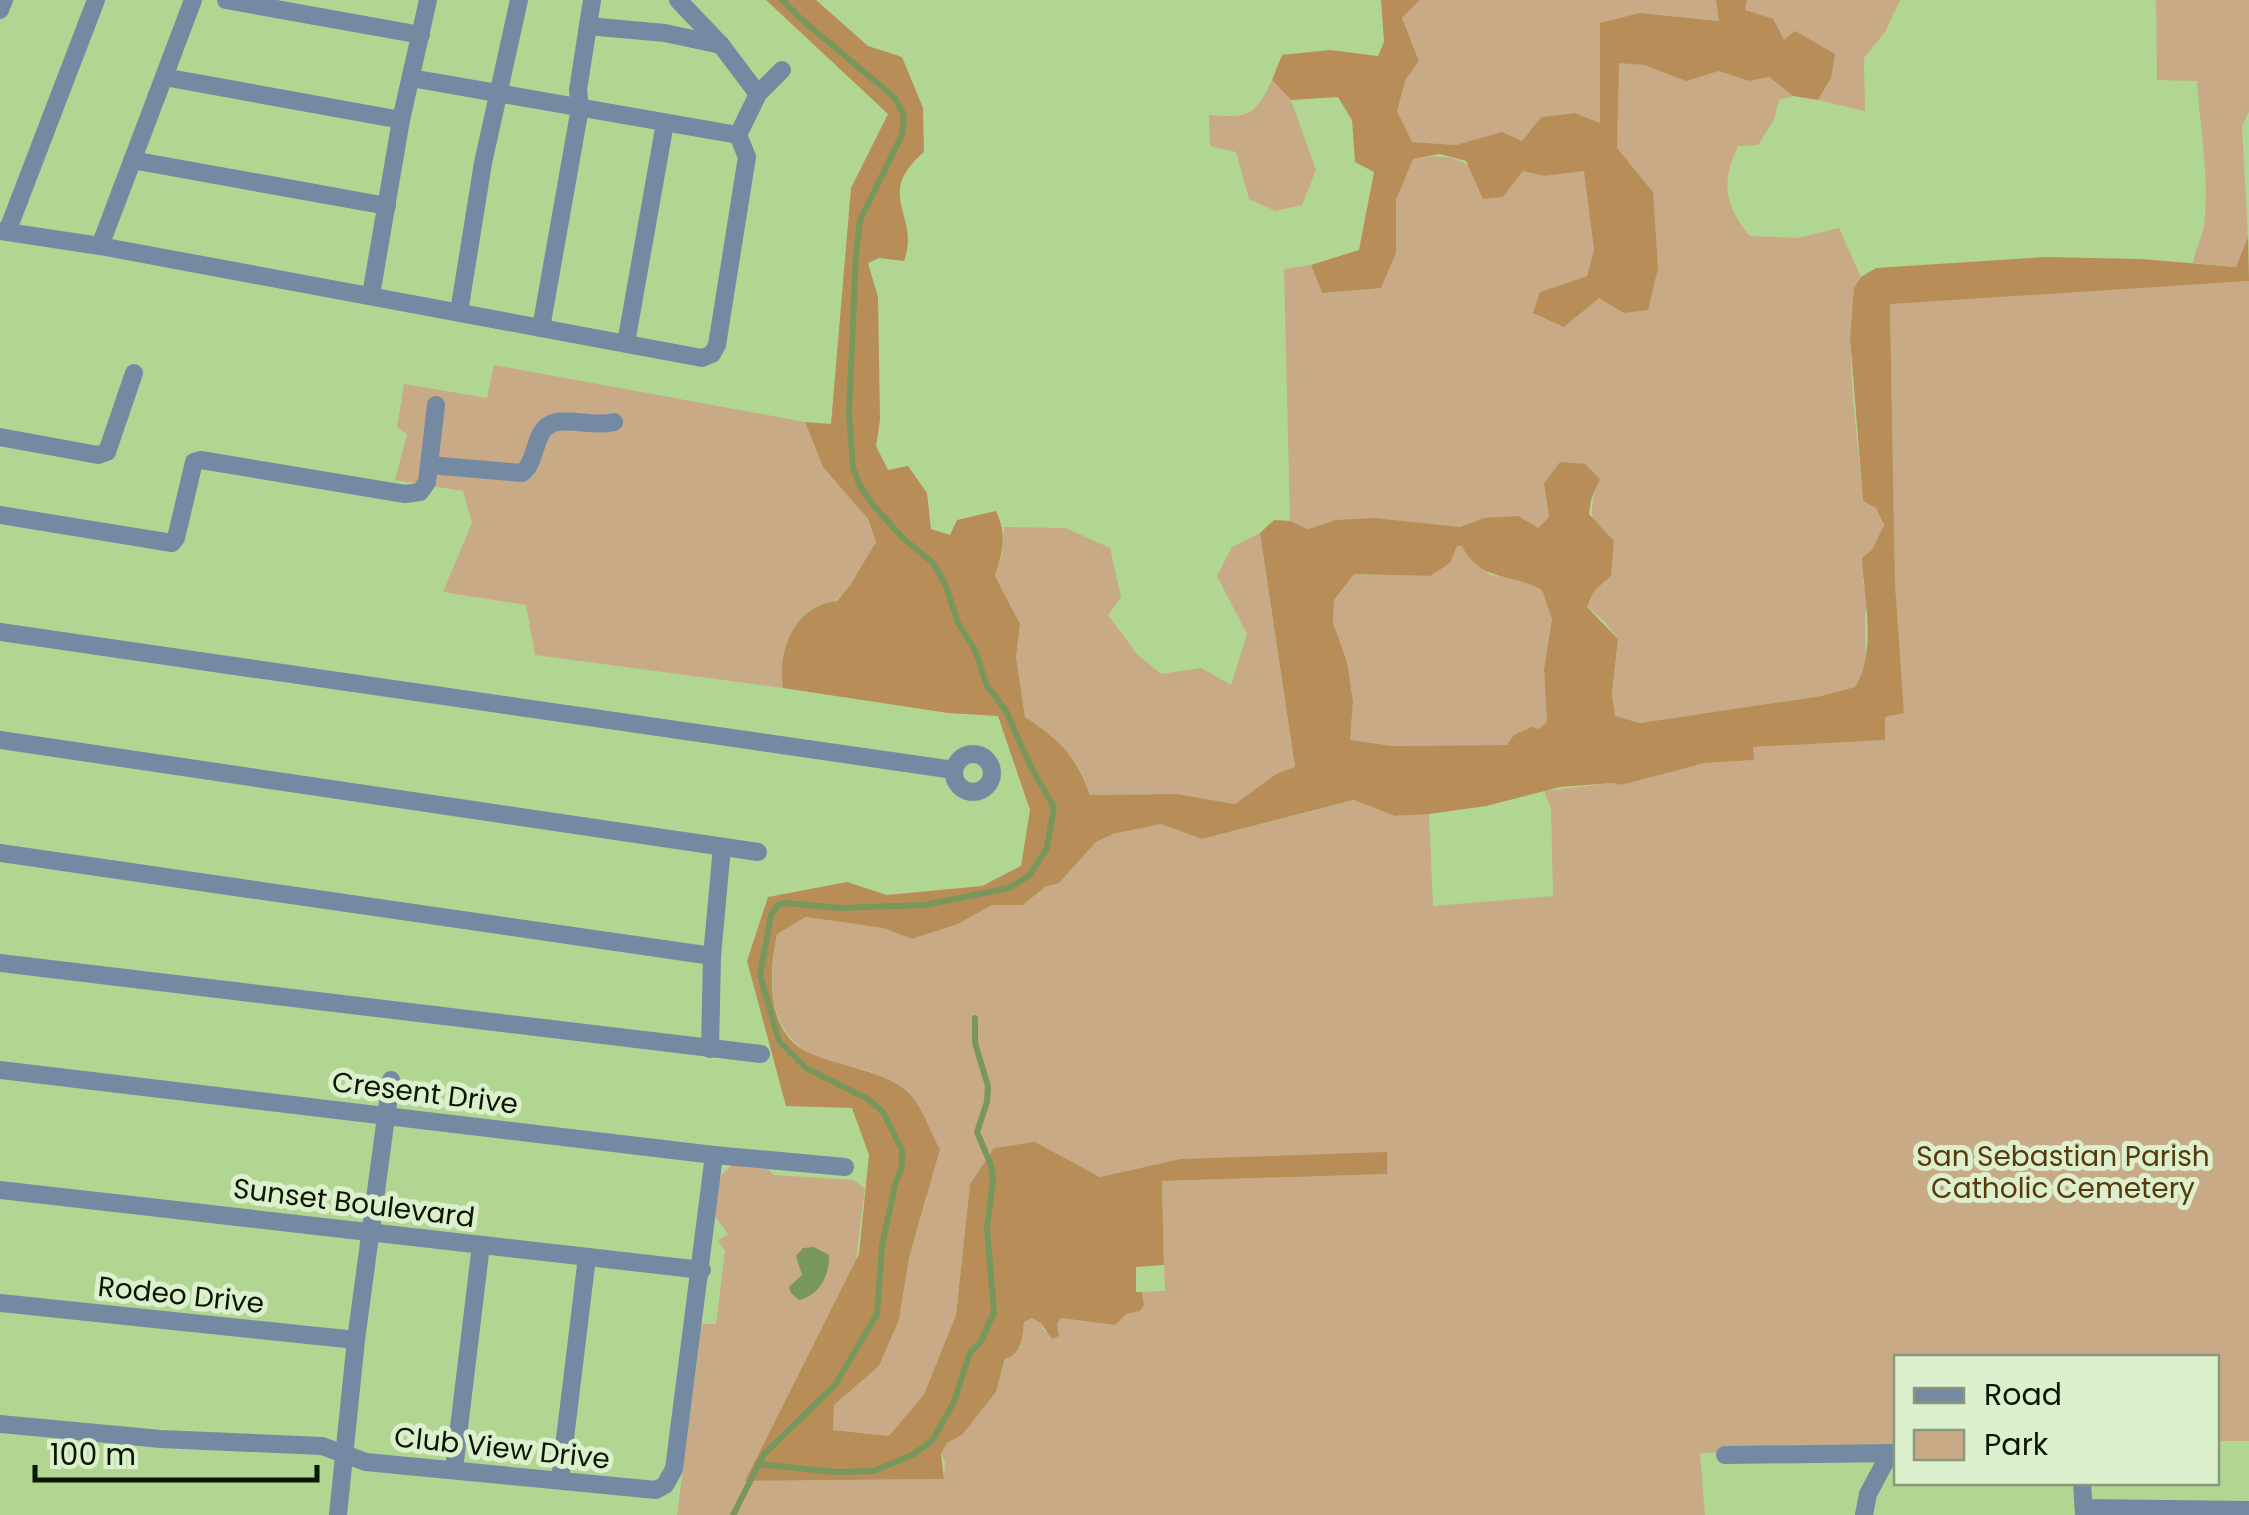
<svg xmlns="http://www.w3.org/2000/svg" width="2249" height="1515" font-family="Poppins,sans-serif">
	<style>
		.green { fill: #c8aa87 }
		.forest { fill: #b98d58; fill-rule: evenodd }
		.water { fill: #78975d }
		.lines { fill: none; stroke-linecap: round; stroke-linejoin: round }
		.stream { stroke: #78975d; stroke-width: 6 }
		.minor { stroke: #748aa2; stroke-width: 18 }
		.labels { text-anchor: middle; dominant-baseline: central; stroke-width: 10; stroke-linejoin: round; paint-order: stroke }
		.street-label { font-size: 28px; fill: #0b1801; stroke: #ddf0ce }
		.park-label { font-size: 28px; fill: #57390d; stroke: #ddf0ce }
	</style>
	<rect width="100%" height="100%" fill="#b1d692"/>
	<!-- green -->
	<g class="green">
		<path d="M1420 0H1716L1720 21 1640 13 1600 63V123L1575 113 1541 117 1522 141 1502 133 1456 145 1411 142 1397 111 1406 79 1419 61 1402 18Z"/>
		<path d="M1747 0H1900L1885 32 1864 58 1865 111 1818 100 1831 78 1745 10Z"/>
		<path d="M2156 0H2249V111L2242 127 2248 237 2236 267 2193 263C2195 250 2202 238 2204 225 2210 179 2200 128 2197 81L2157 80Z"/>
		<path d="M1618 62 1644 65 1686 80 1719 71 1749 81 1769 77 1793 96 1779 100 1774 120 1758 145 1738 146C1721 182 1724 205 1750 236L1798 238 1839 228 1861 277C1838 313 1860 452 1863 500L1876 508 1884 525 1863 580 1868 600 1865 614 1866 669 1855 687 1821 696 1640 723 1615 716 1612 693 1618 639 1604 621 1587 607 1594 591 1611 576C1598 537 1582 519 1600 479L1560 462 1544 483 1549 517 1538 528 1484 518 1460 527 1336 520 1308 529 1290 521 1284 269 1311 265 1322 293 1396 253V200L1412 159C1461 150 1471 165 1503 197L1523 171 1544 176 1585 170 1594 250 1587 276 1540 292 1564 327 1599 297 1624 313 1653 192 1617 148Z"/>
		<path d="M1272 80 1291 100 1316 170 1302 205 1275 211 1249 199 1236 152 1210 146 1209 115C1248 118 1255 117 1272 80Z"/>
		<path d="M2249 281V1441H2217L2216 1358H1896V1448L1700 1453 1705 1515H677L702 1324H716L725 1251 718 1241 728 1234 714 1215 718 1178 733 1164 768 1169 774 1175 853 1180 865 1188 856 1261 746 1481 944 1479 945 1462 941 1454 947 1443 962 1435 996 1392 1006 1358 1021 1347 1024 1322 1032 1318 1041 1323 1045 1332 1061 1318 1115 1325 1125 1314 1140 1311 1144 1305 1142 1292 1165 1291 1162 1181 1386 1174 1180 1159 1100 1177 1035 1142 970 1184 956 1315 924 1394 889 1436 833 1430 834 1405 879 1366 899 1320 909 1258 927 1197 872 1072C851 1066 821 1062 804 1050 766 1023 770 975 777 934L806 917 883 928 912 939 958 924 992 905H1023L1045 887 1059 883 1096 842 1112 834 1161 824 1202 839 1355 800 1395 816 1429 814 1433 906 1553 896 1551 809 1544 791 1614 783 1621 785 1705 763 1753 760 1752 747 1884 740V717L1904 713 1895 583 1890 303Z"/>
		<path d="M494 365 805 422 823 467 868 519 876 542 850 585 836 601C794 604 777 652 783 688L535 655 526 605 443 592 472 523 463 491 395 480 407 434 397 427 404 384 487 398Z"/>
		<path d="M1004 527 1066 528 1110 548 1121 597 1108 615 1137 654 1161 674 1201 668 1231 685 1247 634 1217 576 1232 547 1260 533 1295 768 1276 774 1235 804 1177 794 1090 795C1079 759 1056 736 1025 717L1016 657 1020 624 995 576 1002 555Z"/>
		<path d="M1456 546H1462L1490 575 1522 579 1542 590 1552 618 1544 669 1547 722 1539 730 1507 745 1393 746 1350 740 1353 702 1333 623 1334 600 1354 574 1430 576Z"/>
	</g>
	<!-- forest -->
	<g class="forest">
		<path d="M766 0H816L868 46 902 57 923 108 924 152C873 196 921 214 904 261L879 258 868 263 878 297 880 420 876 446 888 470 908 466 927 493 931 529 950 535 957 520 996 511C1007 534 1003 552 995 576L1020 624 1016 657 1025 717C1058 738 1077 757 1090 795L1177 794 1235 804 1276 774 1295 767 1260 533 1274 520 1290 521 1308 529 1336 520 1374 518 1460 527 1484 518 1518 516 1538 528 1549 517 1544 483 1560 462 1585 464 1600 479 1591 500 1589 514 1614 541 1611 576 1594 591 1587 607 1618 639 1612 693 1615 716 1640 723 1821 696 1855 687C1877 654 1864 596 1862 558L1872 550 1884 525 1876 508 1863 501 1850 337 1852 311 1854 288 1861 277 1876 268 2045 257 2141 259 2236 267 2248 237 2249 281 1890 304 1895 583 1904 713 1885 717V740L1753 747 1754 760 1705 763 1621 785 1614 783 1560 787 1486 806 1429 814 1395 816 1354 800 1202 839 1161 824 1113 834 1096 842 1059 883 1045 887 1023 905H992L958 924 912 939 883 928 806 917 777 934C769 973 765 1033 809 1053 840 1067 875 1068 904 1089 920 1100 930 1132 940 1149L909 1258 899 1320 879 1366 834 1405 833 1430 889 1436 924 1394 956 1315 970 1184 994 1148 1035 1142 1100 1177 1180 1159 1387 1152V1174L1162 1181 1164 1265 1136 1267V1292H1142L1144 1305 1140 1311 1126 1314 1115 1325 1061 1318 1057 1323 1059 1336 1052 1339 1041 1323 1032 1318 1024 1322C1022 1339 1023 1353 1005 1359L996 1392 962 1435 947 1443 941 1454 944 1479 745 1481 859 1254 869 1155 852 1108 786 1106 747 961 768 897 847 882 887 895 982 886 1021 866 1030 810 998 716 948 713 783 688C777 651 794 605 837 601L850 585 876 542 868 519 823 467 805 422 831 424 851 188 888 114ZM1457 546H1462C1481 583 1510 572 1542 590L1552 619 1544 669 1547 722 1539 729 1532 727 1514 735 1507 745 1393 746 1350 740 1353 702 1347 662 1333 623 1334 600 1354 574 1430 576 1450 563Z"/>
		<path d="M1381 0H1420L1402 18 1419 61 1406 79 1397 111 1412 142 1456 145 1502 132 1522 141 1541 117 1575 113 1600 123V23L1640 13 1719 21 1716 0H1747L1745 10 1773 19 1784 40 1795 31 1835 54 1831 78 1818 100 1793 96 1769 77 1749 81 1719 71 1686 81 1644 65 1619 63 1617 148 1653 192 1658 268 1648 310 1624 313 1599 298 1564 327 1533 313 1540 292 1587 276 1594 250 1584 171 1544 176 1523 171 1503 197 1483 199 1466 161 1440 154 1413 159 1396 200V253L1381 288 1322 293 1311 265 1359 250 1374 172 1355 162 1352 120 1338 97 1291 100 1272 80 1282 55 1330 50 1378 56 1384 42Z"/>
	</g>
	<!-- water -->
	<path class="water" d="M814 1247 829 1255C830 1275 819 1296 799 1300L791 1293 789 1287 802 1275 796 1256 803 1248Z"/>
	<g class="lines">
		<!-- stream -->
		<g class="stream">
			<path d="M758 1464 836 1472 874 1471 912 1455 932 1441 954 1402 970 1352 981 1342 994 1312 987 1229 993 1180 991 1165 977 1132 987 1102 988 1086 975 1043V1018"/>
			<path d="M733 1515 764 1454 835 1385 877 1314 882 1246 895 1185 902 1166V1150L883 1112 868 1099 806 1068 779 1041 760 975 771 915 778 905 785 903 840 908 925 905 1009 888 1030 875 1047 848 1054 807 1032 769 1005 709 987 686 975 650 958 623 946 586 934 564 903 538 873 505 860 486 853 468 849 412 856 254 860 220 902 135 904 115 894 97 802 20 782 0"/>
		</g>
		<!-- minor -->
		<g class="minor">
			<path d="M226 0 421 35"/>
			<path d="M678 0 721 45 758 94"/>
			<path d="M0 10 4 0"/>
			<path d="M588 26 665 33 721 45"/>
			<path d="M164 77 401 120"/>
			<path d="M411 78 738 135"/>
			<path d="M738 135 758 94 782 70"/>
			<path d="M132 160 387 206"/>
			<path d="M0 231 100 246 702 358 712 354 717 345 747 157 738 135"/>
			<path d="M7 232 96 0"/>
			<path d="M100 246 193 0"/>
			<path d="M371 295 401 120 428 0"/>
			<path d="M459 312 483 163 519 0"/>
			<path d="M541 328 580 108 578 90 592 0"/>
			<path d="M626 343 665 123"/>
			<path d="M0 437 98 455 107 452 134 373"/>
			<path d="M429 465 522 473C539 461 532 426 557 422 576 419 594 427 614 422"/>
			<path d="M0 515 172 543 176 538 194 462 201 460 405 494 420 492 427 482 436 405"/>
			<path d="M0 632 954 770"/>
			<path d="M0 740 758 852"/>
			<circle cx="973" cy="773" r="19"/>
			<path d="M0 853 712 956"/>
			<path d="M0 963 761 1054"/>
			<path d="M710 1049 712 956 722 847"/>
			<path d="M0 1070 714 1155 845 1167"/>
			<path d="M0 1190 702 1270"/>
			<path d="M0 1303 356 1340"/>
			<path d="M0 1424 161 1439 322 1446 366 1462 656 1490 665 1485 674 1469 714 1155"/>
			<path d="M1725 1455 1896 1453"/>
			<path d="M454 1469 481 1245"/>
			<path d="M560 1480 587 1257"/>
			<path d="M2082 1482 2084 1515"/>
			<path d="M2085 1508 2249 1510"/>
			<path d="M338 1515 356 1340 391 1080"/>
			<path d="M1864 1515 1868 1494 1890 1453"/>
		</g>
	</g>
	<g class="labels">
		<!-- street labels -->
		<g class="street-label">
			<text transform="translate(425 1093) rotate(7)">Cresent Drive</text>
			<text transform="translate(354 1203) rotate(7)">Sunset Boulevard</text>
			<text transform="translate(181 1295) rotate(6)">Rodeo Drive</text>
			<text transform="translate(502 1448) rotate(6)">Club View Drive</text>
		</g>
		<!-- park labels -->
		<g class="park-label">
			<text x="2063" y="1156">San Sebastian Parish<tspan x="2063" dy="32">Catholic Cemetery</tspan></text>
		</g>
	</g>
	<!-- legend -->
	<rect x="1894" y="1355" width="325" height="130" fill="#ddf0ce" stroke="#899a7c" stroke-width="2.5"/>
	<rect x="1914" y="1388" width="50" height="15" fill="#748aa2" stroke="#899a7c" stroke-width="2.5"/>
	<text x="1984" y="1405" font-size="30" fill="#0b1801">Road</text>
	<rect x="1914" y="1430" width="50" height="30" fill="#c8aa87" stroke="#899a7c" stroke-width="2.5"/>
	<text x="1984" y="1455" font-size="30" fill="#0b1801">Park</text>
	<!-- scale -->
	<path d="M35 1465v15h282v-15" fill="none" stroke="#0b1801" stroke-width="5"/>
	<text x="50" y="1465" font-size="30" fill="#0b1801" stroke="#ddf0ce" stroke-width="8" paint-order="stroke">100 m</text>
</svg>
